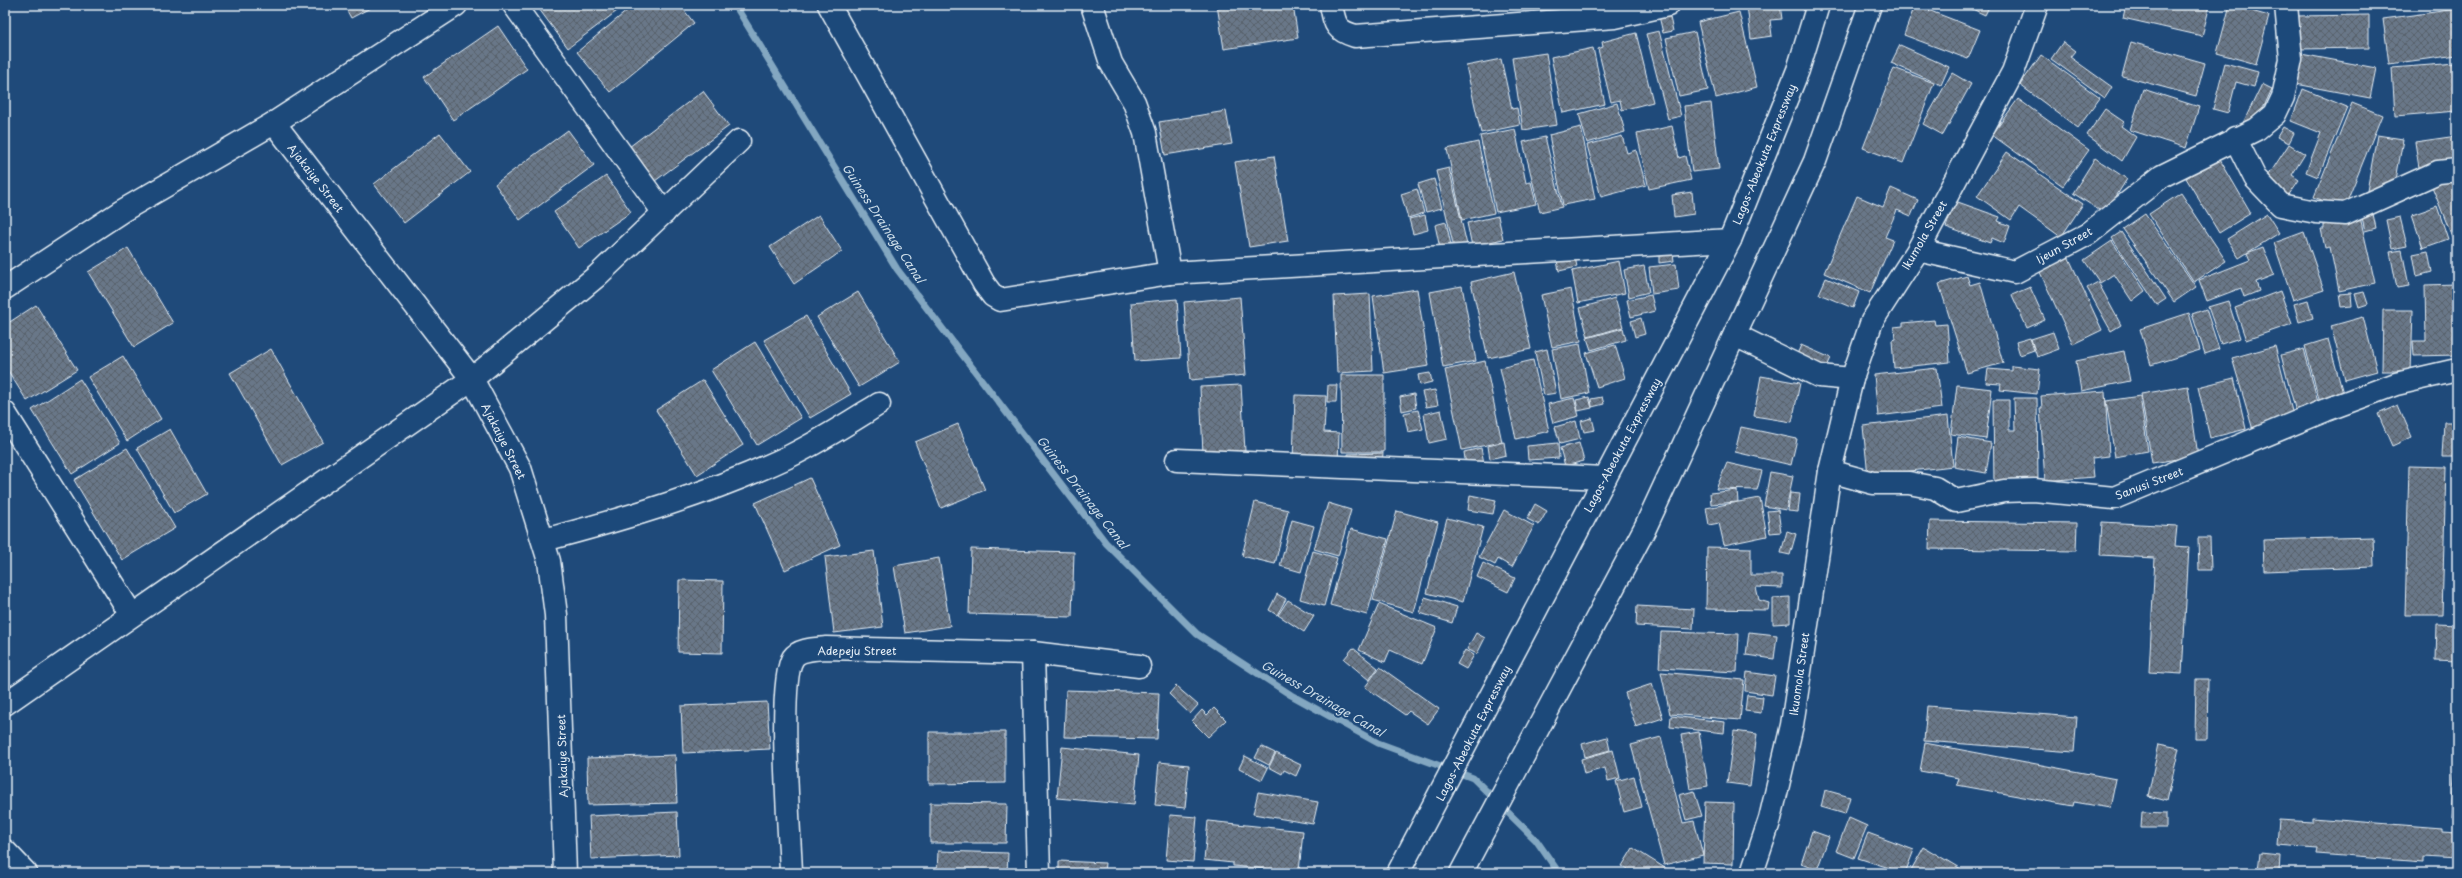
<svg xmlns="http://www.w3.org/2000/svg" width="2462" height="878" font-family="'Playpen Sans',sans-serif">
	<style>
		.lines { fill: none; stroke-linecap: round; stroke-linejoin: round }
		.stream { stroke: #83a7c1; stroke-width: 7 }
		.building { fill: url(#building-cross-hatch); stroke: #e8f1f8 }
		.minor-casing { stroke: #e8f1f8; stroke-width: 25 }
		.tertiary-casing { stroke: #e8f1f8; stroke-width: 25 }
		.trunk-casing { stroke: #e8f1f8; stroke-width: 25 }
		.minor { stroke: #1f4a7a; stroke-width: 22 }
		.tertiary { stroke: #1f4a7a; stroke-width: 22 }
		.trunk { stroke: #1f4a7a; stroke-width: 22 }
		.labels { text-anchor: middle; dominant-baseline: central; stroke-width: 4; stroke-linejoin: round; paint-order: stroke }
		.street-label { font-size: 11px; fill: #e8f1f8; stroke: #1f4a7a }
		.water-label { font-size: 12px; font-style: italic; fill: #cfdfea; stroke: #1f4a7a }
	</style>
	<defs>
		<pattern id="building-cross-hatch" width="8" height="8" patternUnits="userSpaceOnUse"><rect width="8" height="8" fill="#697788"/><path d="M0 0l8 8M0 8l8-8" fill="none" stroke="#59626c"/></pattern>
	</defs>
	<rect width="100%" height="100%" fill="#1f4a7a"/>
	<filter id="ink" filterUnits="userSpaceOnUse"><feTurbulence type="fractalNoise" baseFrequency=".025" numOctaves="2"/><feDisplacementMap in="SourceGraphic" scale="8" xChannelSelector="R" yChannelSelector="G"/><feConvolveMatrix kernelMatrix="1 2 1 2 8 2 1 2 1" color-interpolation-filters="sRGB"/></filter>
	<g filter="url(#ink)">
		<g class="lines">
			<!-- stream -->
			<path class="stream" d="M735 5 897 269 1106 543 1197 634 1291 695 1378 743 1473 778 1536 840 1559 873"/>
		</g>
		<!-- building -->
		<g class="building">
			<path d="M344 5H376L351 18Z"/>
			<path d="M544 5H625L568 48 539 9Z"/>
			<path d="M634 5H680L694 23 610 92 577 52Z"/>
			<path d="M1217 5H1293L1298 38 1224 49Z"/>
			<path d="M1747 5H1780L1782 19 1770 20 1772 36 1751 39Z"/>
			<path d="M1915 5 1980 30 1968 59 1904 35Z"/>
			<path d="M1964 5H1990L1985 15Z"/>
			<path d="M2126 5H2210L2202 36 2123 18Z"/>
			<path d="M2230 5 2269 16 2256 64 2217 53Z"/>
			<path d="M2457 9V55L2389 64 2383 19Z"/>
			<path d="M1739 12 1757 87 1716 98 1698 22Z"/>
			<path d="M1669 13 1673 31 1663 33 1659 16Z"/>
			<path d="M2369 15V48L2297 49 2296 16Z"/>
			<path d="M498 26 527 69 453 120 424 77Z"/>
			<path d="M1659 31 1681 116 1668 119 1646 34Z"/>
			<path d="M1695 32 1708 90 1679 96 1666 38Z"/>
			<path d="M1636 33 1653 102 1622 110 1620 100 1611 102 1598 49 1603 47 1602 42Z"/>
			<path d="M2063 42 2075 51 2070 57 2112 87 2105 98 2051 59Z"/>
			<path d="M2131 42 2205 63 2196 96 2122 76Z"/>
			<path d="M1900 45 1949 67 1941 85 1891 63Z"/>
			<path d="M1593 48 1605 104 1563 113 1551 57Z"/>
			<path d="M1546 53 1557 125 1523 130 1512 58Z"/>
			<path d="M2301 54 2376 68 2370 98 2296 84Z"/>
			<path d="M2041 55 2100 98 2078 128 2020 85Z"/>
			<path d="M1501 59 1512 109 1517 108 1520 125 1481 133 1466 66Z"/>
			<path d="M2225 63 2258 72 2254 87 2236 82 2228 113 2213 109Z"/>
			<path d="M2457 63V111L2395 116 2392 68Z"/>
			<path d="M1894 68 1934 83 1903 163 1863 148Z"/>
			<path d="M1952 73 1971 84 1943 135 1923 124Z"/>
			<path d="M2262 84 2272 89 2255 126 2244 121Z"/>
			<path d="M2143 89 2199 107 2186 148 2130 130Z"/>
			<path d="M2303 89 2347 107 2318 177 2306 172 2321 133 2291 121Z"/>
			<path d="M703 91 729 126 655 181 629 147Z"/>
			<path d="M2018 99 2089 150 2063 186 1992 135Z"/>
			<path d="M1617 103 1625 132 1587 143 1579 114Z"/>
			<path d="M1711 103 1719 169 1692 172 1684 106Z"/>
			<path d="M2352 103 2382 115 2344 209 2314 197Z"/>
			<path d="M2105 109 2124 122 2121 126 2136 137 2122 161 2087 135Z"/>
			<path d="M1226 111 1232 144 1165 155 1159 122Z"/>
			<path d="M1672 126 1679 158 1685 156 1691 180 1649 189 1637 134Z"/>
			<path d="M1581 127 1595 199 1563 205 1549 135Z"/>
			<path d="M2283 127 2294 133 2289 143 2277 137Z"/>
			<path d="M1515 129 1526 183 1531 182 1536 204 1496 212 1480 136Z"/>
			<path d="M568 130 594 165 520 220 495 184Z"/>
			<path d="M440 133 470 172 404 223 374 184Z"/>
			<path d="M2377 135 2403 139 2395 186 2382 183 2380 193 2367 191Z"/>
			<path d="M1622 136 1627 153 1636 150 1646 185 1601 197 1587 145Z"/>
			<path d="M2457 136V168L2420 174 2415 142Z"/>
			<path d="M1545 137 1562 207 1540 212 1523 142Z"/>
			<path d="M1478 142 1494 213 1462 220 1447 149Z"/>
			<path d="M2289 144 2305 154 2292 175 2299 180 2288 196 2265 181Z"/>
			<path d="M2007 152 2083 204 2061 237 2019 207 2011 220 1977 196Z"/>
			<path d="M1274 156 1288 241 1249 247 1235 162Z"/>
			<path d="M2095 158 2127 179 2105 214 2073 193Z"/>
			<path d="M2219 158 2251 213 2219 233 2186 178Z"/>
			<path d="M1449 168 1467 245 1454 248 1436 171Z"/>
			<path d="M2457 174V249L2431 184Z"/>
			<path d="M606 176 631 212 579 248 554 212Z"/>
			<path d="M1434 179 1442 208 1426 212 1418 184Z"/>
			<path d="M1891 188 1918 200 1911 216 1897 210 1885 237 1893 240 1870 293 1824 273 1857 196 1883 207Z"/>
			<path d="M1417 189 1424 213 1408 218 1401 194Z"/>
			<path d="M1692 192 1694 214 1674 217 1672 195Z"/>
			<path d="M2181 193 2226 261 2194 282 2149 214Z"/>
			<path d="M1955 201 2000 217 1998 221 2010 226 2004 243 1992 238 1990 243 1946 227Z"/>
			<path d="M2437 206 2448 239 2423 248 2412 215Z"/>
			<path d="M2145 214 2196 287 2174 302 2123 229Z"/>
			<path d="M2267 214 2279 233 2239 258 2227 239Z"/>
			<path d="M2373 214 2376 228 2365 231 2362 217Z"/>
			<path d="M819 215 842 251 794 284 770 247Z"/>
			<path d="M1425 215 1428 230 1413 234 1409 219Z"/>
			<path d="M1498 216 1503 239 1472 246 1467 223Z"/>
			<path d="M2360 217 2375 283 2339 291 2330 247 2325 248 2321 229H2324V225Z"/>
			<path d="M2400 217 2407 246 2392 249 2386 220Z"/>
			<path d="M1446 222 1452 250 1441 253 1435 225Z"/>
			<path d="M2121 232 2166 299 2157 305 2112 238Z"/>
			<path d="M2304 232 2324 290 2293 300 2274 243Z"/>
			<path d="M2112 241 2145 291 2132 301 2114 274 2100 283 2084 260Z"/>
			<path d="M2263 247 2274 275 2256 282 2259 291 2244 297 2241 288 2207 301 2199 280 2250 260 2247 253Z"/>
			<path d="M128 248 173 323 134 347 88 272Z"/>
			<path d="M2402 250 2409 286 2397 288 2390 252Z"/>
			<path d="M2428 251 2432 272 2417 276 2413 254Z"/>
			<path d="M1673 253 1674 261 1659 263V254Z"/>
			<path d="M2068 256 2102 330 2073 344 2039 270Z"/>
			<path d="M1575 257 1577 267 1559 271 1557 261Z"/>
			<path d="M1619 261 1625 293 1578 303 1572 271Z"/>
			<path d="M1676 264 1679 290 1652 294 1649 267Z"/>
			<path d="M1644 266 1649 292 1629 297 1624 270Z"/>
			<path d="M1514 272 1531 349 1488 358 1471 282Z"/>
			<path d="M1967 276 1970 285 1980 282 2003 363 1967 373 1939 284Z"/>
			<path d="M1826 278 1859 292 1853 308 1819 294Z"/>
			<path d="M2098 282 2121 325 2111 331 2087 288Z"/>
			<path d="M2456 284 2457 355 2414 356 2413 341H2426L2425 285Z"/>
			<path d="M1462 286 1476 361 1443 367 1430 292Z"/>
			<path d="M2030 287 2045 320 2027 328 2012 295Z"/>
			<path d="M1417 289 1429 366 1384 373 1373 296Z"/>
			<path d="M1571 289 1581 341 1552 347 1541 295Z"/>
			<path d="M2280 291 2292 324 2246 340 2235 308Z"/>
			<path d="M858 292 900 362 859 387 817 317Z"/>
			<path d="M2364 292 2368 304 2359 307 2355 294Z"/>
			<path d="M2351 293 2352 306 2341 307 2339 294Z"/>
			<path d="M1370 294 1373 371 1337 373 1334 296Z"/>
			<path d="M1651 295 1655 311 1631 317 1627 300Z"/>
			<path d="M1240 297 1246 375 1190 380 1184 302Z"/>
			<path d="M1615 298 1623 327 1588 337 1580 308Z"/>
			<path d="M1177 299 1181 358 1135 361 1131 303Z"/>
			<path d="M2308 300 2313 318 2299 322 2294 304Z"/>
			<path d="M2228 301 2240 338 2221 344 2208 307Z"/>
			<path d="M36 305 77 370 27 401 5 366V325Z"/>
			<path d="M2206 309 2219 349 2205 354 2192 314Z"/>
			<path d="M2383 310H2413L2411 371H2382Z"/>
			<path d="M2189 313 2200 350 2151 365 2140 329Z"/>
			<path d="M806 316 851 394 810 418 764 340Z"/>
			<path d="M2363 317 2377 371 2345 380 2331 326Z"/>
			<path d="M1641 318 1645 334 1635 337 1631 321Z"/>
			<path d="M1934 320 1935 325 1947 324 1950 362 1894 368 1892 340 1895 339 1894 327 1903 326V323Z"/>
			<path d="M1623 328 1626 340 1591 350 1587 338Z"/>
			<path d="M2053 332 2059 349 2037 357 2031 339Z"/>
			<path d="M2030 338 2034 350 2020 355 2016 342Z"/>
			<path d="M2328 339 2344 397 2320 403 2305 346Z"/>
			<path d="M755 342 801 418 757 445 711 370Z"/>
			<path d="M1580 344 1589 393 1561 399 1552 349Z"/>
			<path d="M1615 345 1625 378 1597 387 1586 353Z"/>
			<path d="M1801 345 1831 358 1824 373 1795 359Z"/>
			<path d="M2275 346 2294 419 2253 430 2232 358Z"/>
			<path d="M271 349 323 442 282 465 230 373Z"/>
			<path d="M1547 349 1556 393 1544 395 1535 352Z"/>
			<path d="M2304 349 2320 410 2297 416 2281 355Z"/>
			<path d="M2124 351 2130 381 2081 391 2076 361Z"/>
			<path d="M123 356 161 419 127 441 88 377Z"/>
			<path d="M1533 360 1549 431 1516 439 1500 368Z"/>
			<path d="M1485 361 1502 442 1462 450 1445 370Z"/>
			<path d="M2012 366 2040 369 2037 394 2000 390 2001 384 1986 383 1988 369 2012 371Z"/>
			<path d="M1937 368 1942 408 1878 416 1874 375Z"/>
			<path d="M1430 373 1432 382 1420 385 1418 375Z"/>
			<path d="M1341 375H1384V452H1342Z"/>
			<path d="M1761 376 1800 383 1792 422 1754 416Z"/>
			<path d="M2234 378 2246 429 2210 438 2198 387Z"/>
			<path d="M80 379 120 443 72 474 32 410Z"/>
			<path d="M703 380 743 445 697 475 656 410Z"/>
			<path d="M1241 385 1245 451 1203 454 1200 387Z"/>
			<path d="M1328 385H1337L1336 402H1327Z"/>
			<path d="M1957 385 1992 389 1986 439 1951 434Z"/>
			<path d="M2188 386 2198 456 2152 463 2141 394Z"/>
			<path d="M1435 390 1438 405 1426 407 1422 392Z"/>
			<path d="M2105 391 2109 456 2092 458 2094 477 2045 481 2040 408H2042L2041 396Z"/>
			<path d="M1414 394 1416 408 1402 411 1400 397Z"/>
			<path d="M1295 395 1326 396 1324 432 1339 433 1338 465 1293 463Z"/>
			<path d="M2140 396 2148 451 2115 457 2106 401Z"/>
			<path d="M1589 397 1592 408 1578 411 1576 400Z"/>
			<path d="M1602 397 1604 404 1592 407 1591 399Z"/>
			<path d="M1574 398 1579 416 1553 423 1548 404Z"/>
			<path d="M2014 398H2037L2038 484 1994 485 1993 400H2009V430H2015Z"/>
			<path d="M2398 405 2412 437 2392 446 2378 414Z"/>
			<path d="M1418 410 1423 429 1408 432 1404 413Z"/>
			<path d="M1441 410 1447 439 1429 443 1424 414Z"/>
			<path d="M1948 416 1953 466 1868 476 1863 426Z"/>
			<path d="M1592 418 1595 430 1584 432 1581 421Z"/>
			<path d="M1576 421 1580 439 1560 444 1555 427Z"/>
			<path d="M2444 422H2457V457H2442Z"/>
			<path d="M958 424 985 490 941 508 915 442Z"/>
			<path d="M1741 427 1797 439 1791 465 1735 452Z"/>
			<path d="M170 429 207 494 174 513 137 448Z"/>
			<path d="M1958 437 1991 443 1986 473 1954 467Z"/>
			<path d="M1504 442 1506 455 1490 459 1488 446Z"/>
			<path d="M1558 443 1559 458 1528 460 1527 446Z"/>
			<path d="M1579 443 1584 461 1565 466 1560 448Z"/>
			<path d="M127 448 175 528 122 560 74 480Z"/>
			<path d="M1481 448 1484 463 1466 466 1464 452Z"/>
			<path d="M1383 453 1382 464H1348V454Z"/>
			<path d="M1727 463 1762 471 1757 490 1716 489Z"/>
			<path d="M2409 466 2446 467 2442 615H2405Z"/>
			<path d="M1770 472 1793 476 1786 510 1764 506Z"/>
			<path d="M810 478 840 545 785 570 755 503Z"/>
			<path d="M1737 490 1738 502 1711 504 1710 493Z"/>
			<path d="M1790 493 1800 494 1798 512 1788 511Z"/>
			<path d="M1470 495 1496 500 1493 514 1468 510Z"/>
			<path d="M1760 498 1767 536 1724 545 1719 523 1709 525 1706 508Z"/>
			<path d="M1255 502 1288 510 1275 564 1242 556Z"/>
			<path d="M1328 503 1351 510 1338 556 1314 549Z"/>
			<path d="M1535 504 1547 511 1539 525 1527 519Z"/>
			<path d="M1504 510 1534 526 1512 567 1498 559 1495 565 1479 557Z"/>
			<path d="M1778 510 1781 532 1770 533 1767 511Z"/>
			<path d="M1397 511 1438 522 1414 612 1373 600Z"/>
			<path d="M1447 518 1483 527 1463 602 1427 593Z"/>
			<path d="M1292 520 1314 526 1301 572 1280 566Z"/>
			<path d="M1930 521 2077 523 2076 551 1929 549Z"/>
			<path d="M2102 522 2177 526 2175 546 2189 547 2182 674 2149 672 2155 558 2100 555Z"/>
			<path d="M1351 529 1388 539 1367 615 1330 605Z"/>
			<path d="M1787 531 1796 534 1790 555 1781 553Z"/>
			<path d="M2373 537 2374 567 2264 571 2263 540Z"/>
			<path d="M2198 538H2210L2211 570H2199Z"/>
			<path d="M1707 547 1751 548V575H1782V588L1756 587 1759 600 1769 603 1768 610 1706 609Z"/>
			<path d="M971 549 1074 552 1072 617 969 614Z"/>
			<path d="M874 551 883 627 834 633 825 557Z"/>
			<path d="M1313 551 1337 558 1324 606 1300 599Z"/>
			<path d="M939 558 950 626 905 633 894 566Z"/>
			<path d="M1483 563 1515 578 1508 592 1477 577Z"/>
			<path d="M679 580 723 581 722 653 678 652Z"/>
			<path d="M1277 594 1286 599 1277 615 1269 610Z"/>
			<path d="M1425 597 1457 607 1452 623 1420 613Z"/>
			<path d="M1790 597V623L1773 624V598Z"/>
			<path d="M1288 600 1314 616 1304 632 1278 615Z"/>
			<path d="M1379 604 1437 628 1422 664 1390 650 1385 662 1359 650Z"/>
			<path d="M1637 606 1694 609 1693 629 1636 626Z"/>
			<path d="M2437 624 2457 625V662L2436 661Z"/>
			<path d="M1661 632 1739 634 1737 672 1659 668Z"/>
			<path d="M1749 632 1777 635 1774 659 1746 655Z"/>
			<path d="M1476 633 1485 638 1477 654 1467 649Z"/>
			<path d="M1353 648 1378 668 1369 680 1344 659Z"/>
			<path d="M1465 650 1474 655 1466 669 1457 664Z"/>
			<path d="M1380 667 1439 709 1428 724 1409 711 1405 715 1365 687Z"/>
			<path d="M1661 672 1744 680 1740 720 1670 714Z"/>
			<path d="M1747 672 1775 676 1772 695 1745 691Z"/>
			<path d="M2196 679H2208L2207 739H2195Z"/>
			<path d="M1652 684 1663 718 1636 727 1625 693Z"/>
			<path d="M1176 686 1198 705 1190 714 1169 694Z"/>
			<path d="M1066 690 1159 693 1157 739 1064 737Z"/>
			<path d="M1747 695 1763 697 1761 713 1745 711Z"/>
			<path d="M767 702 770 749 683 753 681 706Z"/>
			<path d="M1927 706 2077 717 2074 752 1924 741Z"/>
			<path d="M1214 708 1226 720 1208 737 1192 721 1202 710 1207 715Z"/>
			<path d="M1671 716 1725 722 1724 733 1670 727Z"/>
			<path d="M1734 731 1757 734 1750 786 1727 783Z"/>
			<path d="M929 732H1005V783L929 784Z"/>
			<path d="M1699 732 1708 786 1690 789 1681 735Z"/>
			<path d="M1607 737 1610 750 1585 757 1582 744Z"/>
			<path d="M1661 737 1683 823 1694 821 1703 855 1664 865 1631 745Z"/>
			<path d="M1925 743 2116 779 2110 808 2074 802 2073 806 1957 785 1959 778 1920 771Z"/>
			<path d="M2159 744 2179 748 2167 801 2148 796Z"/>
			<path d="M1261 746 1275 753 1269 765 1255 758Z"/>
			<path d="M1062 747 1139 755 1134 805 1057 798Z"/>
			<path d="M1613 750 1620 778 1608 781 1605 768 1584 774 1581 759Z"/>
			<path d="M2456 750H2457V819L2451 818Z"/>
			<path d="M1276 753 1301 765 1296 776 1284 770 1282 774 1269 767Z"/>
			<path d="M675 755 677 803 588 805 587 758Z"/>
			<path d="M1245 756 1268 768 1262 780 1239 768Z"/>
			<path d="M1159 762 1189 765 1185 808 1155 805Z"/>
			<path d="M1634 776 1642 807 1624 812 1616 781Z"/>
			<path d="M1825 790 1850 797 1845 814 1821 807Z"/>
			<path d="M1694 791 1702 816 1686 820 1679 795Z"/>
			<path d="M1258 792 1318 802 1313 824 1253 814Z"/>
			<path d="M1705 802 1734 803 1733 864 1703 863Z"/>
			<path d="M930 803 1007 804 1006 843H930Z"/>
			<path d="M677 812 679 855 591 859 589 816Z"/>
			<path d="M2142 812 2166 813V828H2141Z"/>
			<path d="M1170 815 1197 817 1193 862 1166 860Z"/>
			<path d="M1849 818 1867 826 1854 858 1836 851Z"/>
			<path d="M2312 818 2442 828V831L2457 832V859L2423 857V862L2317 854 2318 848 2277 845 2279 820 2312 822Z"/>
			<path d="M1208 821 1303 831 1299 872 1233 866V863L1204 860Z"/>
			<path d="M1812 831 1829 837 1817 870 1801 864Z"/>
			<path d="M1868 833 1914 850 1905 873 1858 858Z"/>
			<path d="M1924 847 1961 869 1958 873H1916L1911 870Z"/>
			<path d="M1633 848 1673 873H1634L1622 866Z"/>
			<path d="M938 851 1008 853 1007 873H937Z"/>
			<path d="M2260 853 2280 855 2279 872 2258 871Z"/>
			<path d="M1059 861 1105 863 1104 873H1059Z"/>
			<path d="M1678 868 1687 873H1675Z"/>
		</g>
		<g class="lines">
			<!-- minor casing -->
			<g class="minor-casing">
				<g id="minor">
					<path d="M514 5 664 213"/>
					<path d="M829 5 984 284 993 296 1000 300 1170 273 1730 240"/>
					<path d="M1092 5 1111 63 1134 102 1145 133 1170 273"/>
					<path d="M1331 5C1335 24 1335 30 1355 36L1615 17 1668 5"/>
					<path d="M274 123 472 379 520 468 549 561 556 615 565 873"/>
					<path d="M2235 138 2255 178 2281 205 2316 212 2345 214 2438 172 2457 170"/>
					<path d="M1918 250 2015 272 2088 234 2162 176 2257 129 2275 114 2283 97 2291 59 2286 5"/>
					<path d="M5 288 122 211 274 123 456 5"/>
					<path d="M1735 335 1819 376 1852 379"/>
					<path d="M5 413 132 615"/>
					<path d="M1177 460 1605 478"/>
					<path d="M1830 471 1873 483H1909L1935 488 1956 501 2004 491 2034 490 2114 498 2326 410 2396 384 2457 370"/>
					<path d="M544 540C628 518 711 493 790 456 821 441 850 422 879 404"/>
					<path d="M1033 653 1039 873"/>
					<path d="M5 704 472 379 597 276 739 141"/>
					<path d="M5 851 26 873"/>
					<path d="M791 873C790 836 777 682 793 658 799 649 816 649 826 648L1033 653 1139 666"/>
				</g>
			</g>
			<!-- tertiary casing -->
			<g class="tertiary-casing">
				<path id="tertiary" d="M1752 873 1770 819 1792 725 1830 471 1852 379 1872 321 1918 250 2013 72 2037 5"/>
			</g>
			<!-- trunk casing -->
			<g class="trunk-casing">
				<g id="trunk">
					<path d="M1398 873 1730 240 1798 70 1818 5"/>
					<path d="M1461 873 1645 528 1815 161 1870 5"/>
				</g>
			</g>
			<!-- minor -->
			<use href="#minor" class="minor"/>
			<!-- tertiary -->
			<use href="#tertiary" class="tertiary"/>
			<!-- trunk -->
			<use href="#trunk" class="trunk"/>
		</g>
	</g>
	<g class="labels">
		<!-- street labels -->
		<g class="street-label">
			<text transform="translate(1764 154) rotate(-68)">Lagos-Abeokuta Expressway</text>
			<text transform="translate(316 178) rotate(52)">Ajakaiye Street</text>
			<text transform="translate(1924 235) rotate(-60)">Ikumola Street</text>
			<text transform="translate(2064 245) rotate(-29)">Ijeun Street</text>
			<text transform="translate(504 441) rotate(63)">Ajakaiye Street</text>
			<text transform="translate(1622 445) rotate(-62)">Lagos-Abeokuta Expressway</text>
			<text transform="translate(2149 483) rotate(-21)">Sanusi Street</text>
			<text x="857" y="650">Adepeju Street</text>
			<text transform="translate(1799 674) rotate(-82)">Ikuomola Street</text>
			<text transform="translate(1473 733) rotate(-63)">Lagos-Abeokuta Expressway</text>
			<text transform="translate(562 756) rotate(-92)">Ajakaiye Street</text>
		</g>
		<!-- water labels -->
		<g class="water-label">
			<text transform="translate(884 223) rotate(57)">Guiness Drainage Canal</text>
			<text transform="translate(1083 492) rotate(52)">Guiness Drainage Canal</text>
			<text transform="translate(1323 698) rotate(30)">Guiness Drainage Canal</text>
		</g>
	</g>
	<!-- margin -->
	<rect width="2462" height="878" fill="none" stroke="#1f4a7a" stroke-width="20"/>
	<rect x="10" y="10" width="2442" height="858" fill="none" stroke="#e8f1f8" stroke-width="1.5" filter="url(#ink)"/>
</svg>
